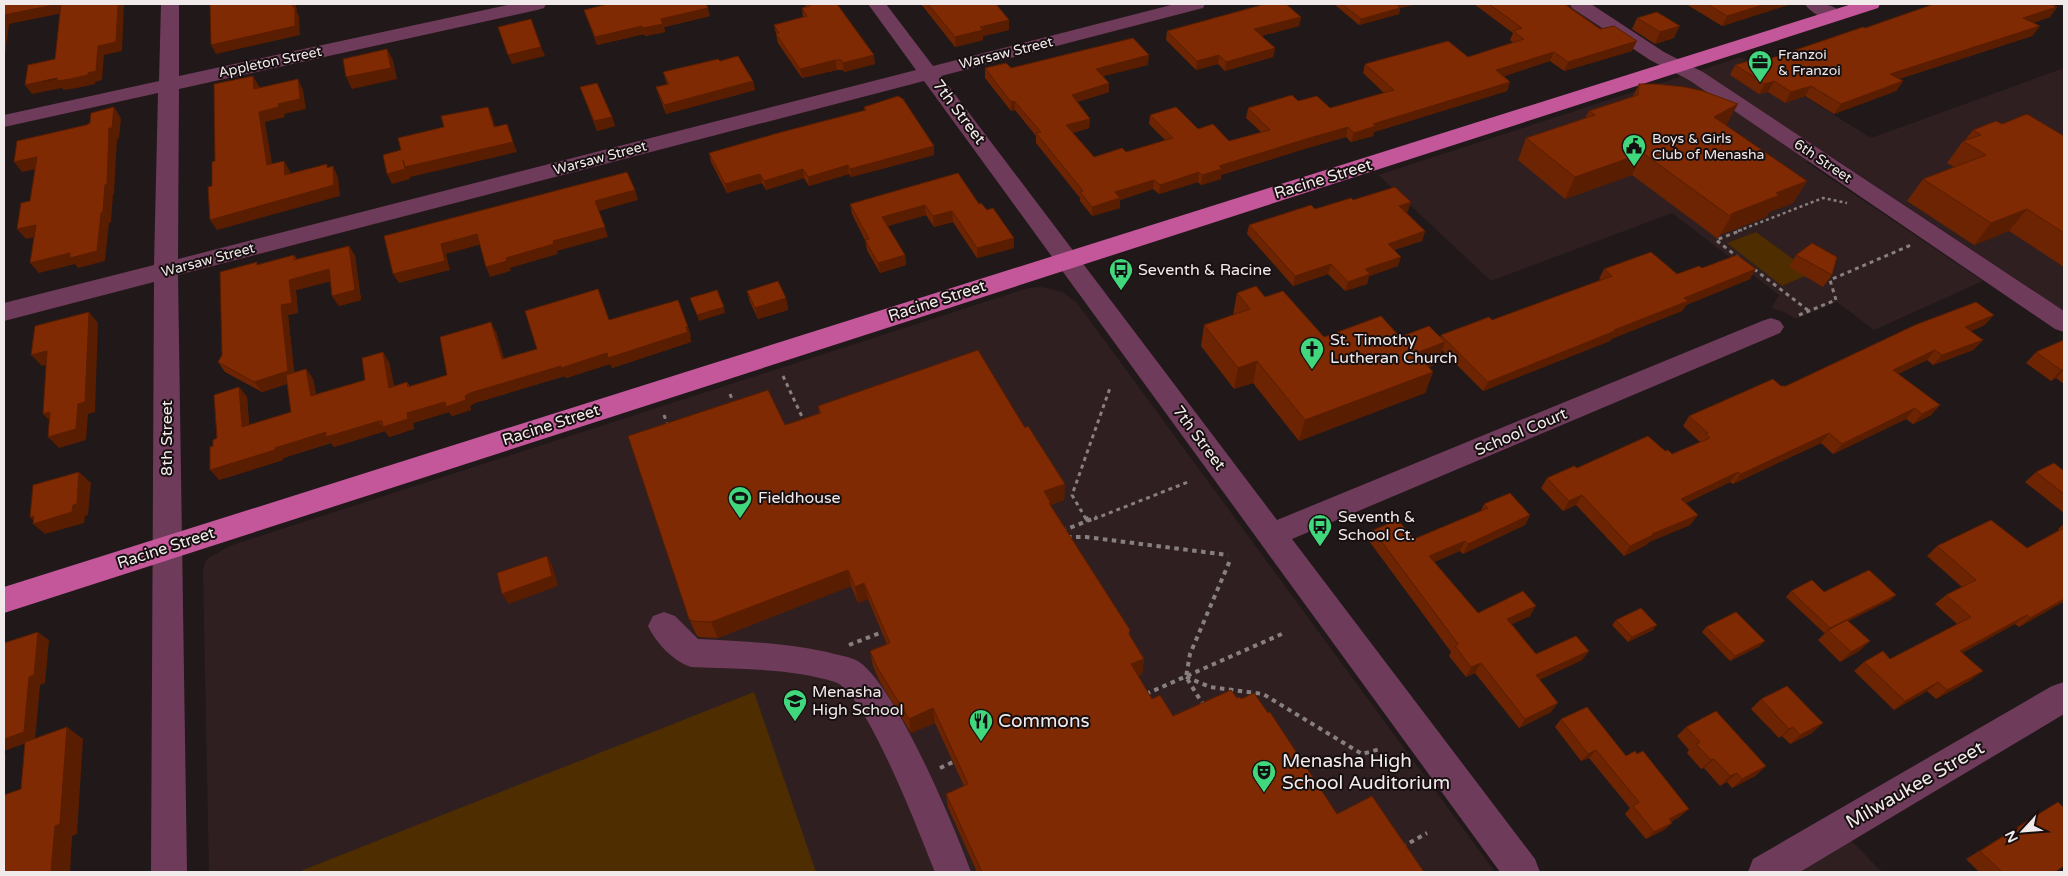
<svg xmlns="http://www.w3.org/2000/svg" width="2068" height="876" font-family="'Varela Round',sans-serif">
	<style>
		.built { fill: #2f1f20 }
		.green { fill: #4e2d00 }
		.lines { fill: none; stroke-linecap: round; stroke-linejoin: round }
		.path-far2 { stroke: #877f80; stroke-width: 2.5; stroke-dasharray: 3 3; stroke-linecap: butt }
		.path-far1 { stroke: #877f80; stroke-width: 3; stroke-dasharray: 4 4; stroke-linecap: butt }
		.path { stroke: #877f80; stroke-width: 4; stroke-dasharray: 4.5 4.5; stroke-linecap: butt }
		.minor { fill: #6f3b5a; fill-rule: evenodd }
		.major { fill: #c3579a; fill-rule: evenodd }
		.wall { fill: #6d2402 }
		.shaded-wall { fill: #591d01 }
		.building { fill: #7f2a02; stroke: #591d01 }
		.labels { text-anchor: middle; dominant-baseline: central; stroke-width: 4; stroke-linejoin: round; paint-order: stroke }
		.far-street-label { font-size: 14px; fill: #f1eaeb; stroke: #180f10 }
		.far-poi-label { font-size: 14px; fill: #f1eaeb; stroke: #180f10; text-anchor: start }
		.street-label { font-size: 16px; fill: #f1eaeb; stroke: #180f10 }
		.poi-label { font-size: 16px; fill: #f1eaeb; stroke: #180f10; text-anchor: start }
		.near-poi-label { font-size: 19px; fill: #f1eaeb; stroke: #180f10; text-anchor: start }
		.near-street-label { font-size: 19px; fill: #f1eaeb; stroke: #180f10 }
	</style>
	<rect width="100%" height="100%" fill="#211819"/>
	<!-- built -->
	<g class="built">
		<path d="M1741 57 1871 138 2064 68V311L1828 154 1806 162 1983 281 1874 330 1837 302 1796 319 1782 311 1771 308 1779 295 1672 213 1491 281 1378 175Z"/>
		<path d="M1041 287 1063 292 1077 303 1495 872H209L203 572 205 562 210 557 232 545 1028 288Z"/>
		<path d="M1840 829 1882 872H1766Z"/>
	</g>
	<!-- green -->
	<g class="green">
		<path d="M1756 232 1812 273 1782 286 1727 243Z"/>
		<path d="M754 692 816 872H298Z"/>
	</g>
	<g class="lines">
		<!-- path-far2 -->
		<path class="path-far2" d="M1738 231 1823 198 1847 203"/>
		<!-- path-far1 -->
		<g class="path-far1">
			<path d="M1739 258 1716 240 1742 230"/>
			<path d="M1754 269 1809 311"/>
			<path d="M1799 315 1836 300 1830 280 1911 245"/>
			<path d="M783 376 804 421"/>
			<path d="M730 394 734 404"/>
			<path d="M664 415 668 426"/>
			<path d="M1086 519 1072 495 1110 388"/>
			<path d="M1094 519 1188 482"/>
		</g>
		<!-- path -->
		<g class="path">
			<path d="M1086 517 1088 521"/>
			<path d="M1062 531 1097 517"/>
			<path d="M1067 537H1086L1228 555"/>
			<path d="M849 645 885 631"/>
			<path d="M1186 677 1210 687 1263 694 1362 754 1380 749"/>
			<path d="M1146 694 1284 633"/>
			<path d="M1204 706 1186 677 1190 654 1231 558"/>
			<path d="M940 768 953 762"/>
			<path d="M1402 847 1427 833"/>
		</g>
		<!-- minor -->
		<g class="minor">
			<path d="M161 4H179V76L512 4H546L544 8 537 10 179 89 178 259 916 70 868 4H886L933 66 1175 4H1205L1203 8 941 76 1277 520 1762 321 1771 318 1780 321 1784 327 1780 333 1292 539 1535 859 1540 872H1500L924 81 178 275 187 872H151L154 282 4 321V303L154 265 158 93 4 127V115L159 81Z"/>
			<path d="M1570 4H1591L1664 52 1703 72 2064 311V332L2055 329 1689 80 1650 60 1572 8Z"/>
			<path d="M1805 4C1819 4 1834 2 1843 15L1840 19C1828 22 1811 14 1805 4Z"/>
			<path d="M664 612 675 616 698 639C742 641 784 643 827 652 837 655 847 656 856 660 893 679 956 830 971 872H935C921 838 866 692 835 682 791 668 737 669 691 667 673 661 656 643 648 626L653 616Z"/>
			<path d="M2064 682V714L1800 872H1748L1753 859 2052 686Z"/>
		</g>
		<!-- major -->
		<path class="major" d="M1852 4H1880L1878 8 4 613V587Z"/>
	</g>
	<!-- wall -->
	<g class="wall">
		<path d="M805 4H837L875 64 844 72 843 70H837L802 78 778 43 774 25 803 17 802 8 806 6Z"/>
		<path d="M921 4H996L1009 20V30L983 36V40L955 47Z"/>
		<path d="M1334 4H1417L1400 8 1399 14 1359 25Z"/>
		<path d="M1474 4H1569L1567 5 1632 51 1564 71 1550 61 1504 76 1510 82 1507 91 1374 132 1373 136 1351 142 1346 137 1304 149 1221 175V179L1201 185 1198 182 1159 194 1153 189 1120 200V208L1092 216 1080 201V198L1036 143V136L1015 110 1011 111 985 78V68H1011L1148 65 1103 76 1109 83V92L1077 102 1090 119 1089 128 1073 133 1094 157 1126 152 1165 140 1149 124 1150 115 1198 129 1229 141 1261 132 1246 118 1248 108 1298 101 1330 108 1384 93 1363 73 1365 64 1468 57 1513 43 1510 40 1513 33Z"/>
		<path d="M1686 4H1791L1722 26Z"/>
		<path d="M2057 7 2050 17 2033 23 2040 26 2032 36 1899 79 1903 81 1896 91 1834 114 1805 96 1785 103 1768 92 1759 94 1730 75 1735 65 1763 61 1865 28Z"/>
		<path d="M584 10 710 16 664 27 665 32 645 36 644 34 597 45Z"/>
		<path d="M1301 17 1299 26 1261 36 1275 48 1273 57 1225 71 1218 64 1196 70 1166 40 1167 31Z"/>
		<path d="M1637 18 1674 38 1655 44 1632 29Z"/>
		<path d="M720 61 753 81 755 90 666 114 659 96 656 87 667 84 663 72Z"/>
		<path d="M1639 84 1726 126 1807 181 1793 203 1769 212 1766 217 1720 235 1718 239 1632 175 1565 199 1518 160 1526 138 1585 118 1589 111 1633 96Z"/>
		<path d="M580 87 612 117 615 126 597 131Z"/>
		<path d="M864 107 934 155 851 177 849 174 809 186 804 178 766 190 762 183 727 193 711 162 709 153 865 111Z"/>
		<path d="M2002 124 2064 136V267L2009 231 1974 245 1907 201 1923 179 1954 167 1947 163 1963 141 1965 140 1973 130Z"/>
		<path d="M1353 200 1408 211 1406 212 1425 231 1422 241 1394 250 1398 266 1369 276 1367 284 1345 291 1328 274 1293 286 1247 234 1249 225Z"/>
		<path d="M850 204H979L987 210 1014 248 977 258 953 222 934 227 926 215 888 226 905 255 906 265 880 273 867 250 865 240 852 214Z"/>
		<path d="M349 246 355 256 361 300 339 306 332 296 331 281 296 290 298 313 288 315 294 372 306 369 313 379 316 394 365 380 389 362 394 386 407 382 410 386 447 375 496 332 504 359 537 349 609 320 688 327 691 337H690L691 342 612 368 610 364 566 378 565 376 475 403 470 406 471 410 452 416 449 412 413 423 414 429 389 437 385 431 334 447 331 443 283 458V460L219 480 213 446 217 438 239 387 247 397 249 425 291 412 287 384 262 392 225 372 218 362 222 355 259 264 294 255 297 259Z"/>
		<path d="M1796 255 1832 275 1823 287 1789 267Z"/>
		<path d="M1702 268 1750 279 1686 305 1682 311 1611 339 1610 341 1483 391 1442 350 1437 364 1429 367 1433 372 1425 393 1299 441 1253 383 1234 389 1201 346 1204 325 1233 315 1237 293 1265 297 1324 337H1400L1440 338 1441 335 1492 320 1601 280 1599 279 1604 269 1677 274Z"/>
		<path d="M747 291 786 298 788 310 758 319 750 302Z"/>
		<path d="M1985 325 1971 331 1983 340 1973 350 1933 365 1927 360 1898 374 1940 405 1931 415 1913 424 1906 419 1833 454 1821 443 1733 484 1730 482 1686 503 1698 515 1690 525 1649 542 1646 545 1624 556 1576 505 1563 511 1541 488 1547 478 1577 468 1665 451 1672 454 1700 442 1683 426 1689 416 1781 386H1786Z"/>
		<path d="M2064 340V384L2056 378 2051 381 2026 363 2036 352Z"/>
		<path d="M818 406 1025 428 1065 484 1064 500 1051 505V507L1144 659 1142 674 1138 676 1152 699 1173 716 1237 698 1337 814 1424 872H977L948 807 946 794 964 786 935 723 911 733 880 682 873 666 870 651 887 644 868 599 858 603 851 586 718 638 699 637 696 634 689 619 785 425 819 413Z"/>
		<path d="M2064 471V513L2025 482 2036 472Z"/>
		<path d="M1484 504 1530 515 1525 525 1463 554 1460 551 1434 562 1478 613 1530 616 1512 624 1536 654 1589 651 1582 660 1539 680 1551 712 1519 728 1475 673 1466 677 1449 656 1451 652 1369 541 1373 530 1414 539 1481 511Z"/>
		<path d="M2064 524V603L2063 602 2019 627 2015 624 1962 653 1971 680 1936 699 1927 691 1894 710 1854 671 1864 662 1890 659 1957 624 1935 604 1946 595 1962 587 1927 556 1937 546 2027 548 2059 530 2058 529Z"/>
		<path d="M1791 591 1824 592 1896 595 1890 600 1848 621 1870 641 1859 651 1840 662 1818 640 1826 632 1824 633 1786 597Z"/>
		<path d="M1616 620 1653 630 1628 642 1612 625Z"/>
		<path d="M1706 627 1760 646 1730 661 1702 632Z"/>
		<path d="M1761 699 1812 733 1790 744 1782 736 1779 738 1751 709Z"/>
		<path d="M1561 719 1626 756 1681 816 1671 822 1672 823 1664 830 1646 839 1625 814 1630 808 1589 758 1581 761 1555 727Z"/>
		<path d="M1686 727 1766 766 1755 776 1732 788 1727 782 1720 786 1704 768 1701 769 1687 753 1689 750 1677 736Z"/>
		<path d="M2058 802 2055 872H1979L1966 859Z"/>
	</g>
	<!-- shaded-wall -->
	<g class="shaded-wall">
		<path d="M59 4H62L68 12 9 24 4 63V15Z"/>
		<path d="M118 4H124L122 51 104 55 102 80 95 82V84L77 88 63 90 62 88 32 94 25 85 88 73 98 46Z"/>
		<path d="M293 4H296L297 12 299 16 300 35 216 54 211 45 293 7Z"/>
		<path d="M1396 4H1417L1400 8 1399 14 1359 25 1361 19Z"/>
		<path d="M1766 4H1791L1722 26 1727 16Z"/>
		<path d="M2057 7 2050 17 2016 28 2023 18Z"/>
		<path d="M708 8 710 16 664 27 665 32 645 36 643 28 661 19Z"/>
		<path d="M1301 17 1299 26 1252 38 1254 29Z"/>
		<path d="M1009 20V30L983 36V40L955 47V37L980 27Z"/>
		<path d="M642 26 644 34 597 45 595 37Z"/>
		<path d="M1680 26 1674 38 1655 44 1660 32Z"/>
		<path d="M2040 26 2032 36 1883 84 1890 74Z"/>
		<path d="M1637 41 1632 51 1564 71 1568 62Z"/>
		<path d="M541 47 545 56 512 64 508 55Z"/>
		<path d="M1275 48 1273 57 1225 71 1226 62Z"/>
		<path d="M387 49 393 60 397 79 352 89 346 77Z"/>
		<path d="M1554 52 1550 61 1493 80 1496 70Z"/>
		<path d="M874 55 875 64 844 72 843 63Z"/>
		<path d="M1149 55 1148 65 1095 78 1096 69Z"/>
		<path d="M1219 55 1218 64 1196 70 1197 61Z"/>
		<path d="M835 60 837 70 802 78 800 69Z"/>
		<path d="M253 76 259 86 260 99 254 89Z"/>
		<path d="M298 79 303 90 306 109 284 114 285 117 265 122 274 175 267 165 259 112 278 104Z"/>
		<path d="M753 81 755 90 666 114 664 105Z"/>
		<path d="M1774 81 1768 92 1759 94 1765 84Z"/>
		<path d="M1903 81 1896 91 1834 114 1841 104Z"/>
		<path d="M1510 82 1507 91 1374 132 1373 136 1351 142 1354 133 1373 124Z"/>
		<path d="M1109 83V92L1071 104 1072 95Z"/>
		<path d="M1811 86 1805 96 1785 103 1791 92Z"/>
		<path d="M1014 101 1015 110 1011 111V102Z"/>
		<path d="M1738 104 1726 126 1714 117Z"/>
		<path d="M114 107 121 118 119 138 117 139 114 194 113 195 111 222 109 223 105 261 78 268 75 264 39 273 30 263 105 185 109 128Z"/>
		<path d="M488 107 492 116 498 137 494 127Z"/>
		<path d="M612 117 615 126 597 131 594 121Z"/>
		<path d="M1090 119 1089 128 1066 135V125Z"/>
		<path d="M507 124 517 152 410 177V176V179L392 184 387 174 403 160Z"/>
		<path d="M1348 127 1346 137 1304 149 1221 175V179L1201 185 1202 175 1219 166 1306 139Z"/>
		<path d="M934 146V155L851 177 850 169Z"/>
		<path d="M1643 153 1632 175 1565 199 1575 177Z"/>
		<path d="M37 157 45 167 22 172 14 162Z"/>
		<path d="M284 161 290 171 292 185 285 175Z"/>
		<path d="M848 165 849 174 809 186 808 177Z"/>
		<path d="M333 166 338 177 340 196 217 230 210 220Z"/>
		<path d="M803 169 804 178 766 190 764 181Z"/>
		<path d="M1199 172 1198 182 1159 194 1160 185Z"/>
		<path d="M760 174 762 183 727 193 725 184Z"/>
		<path d="M1154 180 1153 189 1120 200V208L1092 216V207L1115 192Z"/>
		<path d="M1807 181 1793 203 1769 212 1766 217 1720 235 1731 217V214L1776 193Z"/>
		<path d="M635 190 638 200 599 211 595 201Z"/>
		<path d="M1411 202 1408 211 1396 216 1399 206Z"/>
		<path d="M925 205 926 215 884 227 882 217Z"/>
		<path d="M2027 209 2009 231 1974 245 1991 223Z"/>
		<path d="M952 211 953 222 934 227 933 216Z"/>
		<path d="M36 225 45 235 26 239 17 229Z"/>
		<path d="M605 227 608 237 557 251 558 254 510 268 511 271 490 277 486 267 506 258 553 241Z"/>
		<path d="M1425 231 1422 241 1385 253 1388 244Z"/>
		<path d="M477 234 482 244 446 254 450 270 399 283 393 274 441 244Z"/>
		<path d="M1014 238V248L977 258V248Z"/>
		<path d="M349 246 355 256 361 300 339 306 332 296Z"/>
		<path d="M905 255 906 265 880 273 878 263Z"/>
		<path d="M1401 257 1398 266 1369 276 1367 284 1345 291 1348 282 1365 269Z"/>
		<path d="M1331 264 1328 274 1293 286 1295 276Z"/>
		<path d="M329 269 336 280 296 290 298 313 288 315 295 381 262 392 254 382 289 280Z"/>
		<path d="M1756 269 1750 279 1686 305 1682 311 1611 339 1610 341 1483 391 1488 382 1614 330 1684 298Z"/>
		<path d="M786 298 788 310 758 319 755 308Z"/>
		<path d="M724 307 725 313 699 321 697 315Z"/>
		<path d="M89 312 98 323 95 412 88 414 86 440 59 448 48 437 78 404Z"/>
		<path d="M1994 315 1985 325 1956 337 1965 327Z"/>
		<path d="M491 322 496 332 507 370 502 359Z"/>
		<path d="M688 327 691 337H690L691 342 612 368 610 364 566 378 565 376 475 403 470 406 471 410 452 416 449 412 413 423 414 429 389 437 385 431 334 447 331 443 283 458V460L219 480 210 470 275 448 326 432 379 421 383 427 407 413 465 396 470 393Z"/>
		<path d="M1983 340 1973 350 1933 365 1942 355Z"/>
		<path d="M1445 342 1437 364 1408 375 1416 353Z"/>
		<path d="M1935 350 1927 360 1885 380 1893 370Z"/>
		<path d="M47 351 57 362 42 366 31 355Z"/>
		<path d="M383 352 389 362 396 398 389 388Z"/>
		<path d="M1257 361 1253 383 1234 389 1238 368Z"/>
		<path d="M306 369 313 379 318 406 311 396Z"/>
		<path d="M2064 369V370L2056 378 2051 381 2061 370Z"/>
		<path d="M1433 372 1425 393 1299 441 1305 420Z"/>
		<path d="M239 387 247 397 250 437 242 427Z"/>
		<path d="M1940 405 1931 415 1913 424 1922 414Z"/>
		<path d="M1915 408 1906 419 1833 454 1842 444Z"/>
		<path d="M50 412 53 424 43 414Z"/>
		<path d="M1829 433 1821 443 1733 484 1741 474Z"/>
		<path d="M79 472 91 483 88 515 85 516 84 523 45 534 33 524 36 523 30 517 73 505Z"/>
		<path d="M1738 472 1730 482 1674 508 1681 499Z"/>
		<path d="M1065 484 1064 500 1051 505V519L1044 491Z"/>
		<path d="M1582 495 1576 505 1563 511 1569 501Z"/>
		<path d="M1530 515 1525 525 1463 554 1468 544Z"/>
		<path d="M1698 515 1690 525 1649 542 1646 545 1624 556 1630 546 1652 534Z"/>
		<path d="M1465 541 1460 551 1425 566 1429 556Z"/>
		<path d="M547 556 553 567 558 586 509 604 502 594Z"/>
		<path d="M848 570 851 586 718 638 711 622Z"/>
		<path d="M864 583 868 599 858 603 855 587Z"/>
		<path d="M1896 595 1890 600 1829 630H1828L1824 633 1830 628Z"/>
		<path d="M2064 599V601L2063 602 2019 627 2030 618Z"/>
		<path d="M1536 606 1530 616 1501 629 1507 619Z"/>
		<path d="M2027 615 2015 624 1949 660 1960 651Z"/>
		<path d="M1657 625 1653 630 1628 642 1632 637Z"/>
		<path d="M38 632 49 640 45 683 40 685 35 740 4 751V739L29 677Z"/>
		<path d="M1765 641 1760 646 1730 661 1735 656Z"/>
		<path d="M1870 641 1859 651 1840 662 1851 652Z"/>
		<path d="M1589 651 1582 660 1529 685 1536 675Z"/>
		<path d="M1144 659 1142 674 1129 680 1131 664Z"/>
		<path d="M1481 663 1475 673 1466 677 1471 667Z"/>
		<path d="M1983 671 1971 680 1936 699 1947 690Z"/>
		<path d="M1938 682 1927 691 1894 710 1905 701Z"/>
		<path d="M1558 703 1551 712 1519 728 1525 719Z"/>
		<path d="M933 708 935 723 911 733 909 719Z"/>
		<path d="M1823 723 1812 733 1790 744 1800 735Z"/>
		<path d="M67 727 83 739 77 834 72 836 70 872H51L55 826Z"/>
		<path d="M1793 727 1782 736 1779 738 1789 729Z"/>
		<path d="M1596 750 1589 758 1581 761 1588 754Z"/>
		<path d="M4 754 6 755 4 776Z"/>
		<path d="M1714 759 1704 768 1701 769 1711 760Z"/>
		<path d="M1766 766 1755 776 1732 788 1742 779Z"/>
		<path d="M1737 773 1727 782 1720 786 1730 776Z"/>
		<path d="M1689 809 1681 816 1661 827 1669 819Z"/>
		<path d="M1672 823 1664 830 1646 839 1654 832Z"/>
	</g>
	<!-- building -->
	<g class="building">
		<path d="M4 4H59L4 15Z"/>
		<path d="M61 4H118L116 42 98 46 96 71 88 73V75L70 79 57 81V78L25 85 28 65 55 59Z"/>
		<path d="M210 4H293V7H295V26L211 45Z"/>
		<path d="M608 4H706L708 8 661 19 663 24 643 28 642 26 595 37 584 10Z"/>
		<path d="M809 4H837L874 55 843 63 841 60H835L800 69 776 34 779 33 774 25 807 16 802 8 810 6Z"/>
		<path d="M928 4H996L1009 20 980 27 983 30 955 37Z"/>
		<path d="M1265 4H1286L1301 17 1254 29 1275 48 1226 62 1219 55 1197 61 1167 31Z"/>
		<path d="M1342 4H1398H1396L1400 8 1361 19Z"/>
		<path d="M1489 4H1564L1600 29 1614 26 1637 41 1568 62 1554 52 1496 70 1510 82 1373 124 1376 126 1354 133 1348 127 1306 139 1219 166 1222 169 1202 175 1199 172 1160 185 1154 180 1115 192 1120 198 1092 207 1080 192 1083 191 1036 133 1041 132 1014 101 1011 102 985 68 1006 63 1011 68 1133 38 1149 55 1096 69 1109 83 1072 95 1090 119 1066 125 1094 157 1122 148 1126 152 1173 138 1150 115 1176 107 1198 129 1213 124 1229 141 1270 130 1248 108 1292 95 1298 101 1317 96 1330 108 1394 90 1365 64 1448 41 1468 57 1524 39 1513 31 1522 28Z"/>
		<path d="M1707 4H1766L1727 16Z"/>
		<path d="M1934 4H2051L2057 7 2023 18 2040 26 1890 74 1903 81 1841 104 1811 86 1791 92 1774 81 1765 84 1735 65 1758 58 1763 61 1863 27 1865 28Z"/>
		<path d="M1657 12 1680 26 1660 32 1637 18Z"/>
		<path d="M531 19 541 47 508 55 498 27Z"/>
		<path d="M387 49 391 68 346 77 343 59Z"/>
		<path d="M738 56 753 81 664 105 656 87 669 84 663 72 718 59 720 61Z"/>
		<path d="M253 76 254 89 298 79 300 99 278 104 279 107 259 112 267 165 284 161 285 175 327 164V168L333 166 334 185 210 220 208 187 212 186V162L215 161 214 84Z"/>
		<path d="M597 83 612 117 594 121 580 87Z"/>
		<path d="M1639 84H1656L1685 87 1703 91 1738 104 1714 117 1807 181 1776 193 1780 195 1731 214V217L1643 153 1575 177 1526 138 1595 115 1589 111 1638 95Z"/>
		<path d="M898 96 903 99 934 146 850 169 848 165 808 177 803 169 764 181 760 174 725 184 709 153 778 133 866 110 864 107Z"/>
		<path d="M114 107 112 128H109L107 184 105 185 103 212 101 213 97 251 70 258V253L30 263 36 225 17 229 21 203 30 201 37 157 14 162 17 141 86 125 90 123 91 113Z"/>
		<path d="M488 107 494 127 507 124 513 142 405 167 403 160 405 169 387 174 383 155 401 150 398 138 444 127 441 116Z"/>
		<path d="M2027 114 2064 136V233L2027 209 1991 223 1923 179 1986 155 1963 141 1981 135 1973 130 1996 121 2002 124Z"/>
		<path d="M627 172 635 190 595 201 605 227 553 241 554 244 506 258 507 261 486 267 477 234 441 244 445 261 393 274 384 236Z"/>
		<path d="M958 173 979 204 981 203 987 210 993 208 1014 238 977 248 952 211 933 216 925 205 882 217 905 255 878 263 865 240 869 239 850 204Z"/>
		<path d="M1395 187 1411 202 1399 206 1425 231 1388 244 1401 257 1365 269 1370 274 1348 282 1331 264 1295 276 1249 225 1311 205 1315 209 1351 198 1353 200Z"/>
		<path d="M1812 243 1837 257 1832 275 1796 255Z"/>
		<path d="M349 246 355 290 332 296 329 269 289 280 292 303 281 305 288 371 254 382 218 362 222 355 220 272 257 262V265L294 255V260Z"/>
		<path d="M1651 252 1677 274 1699 266 1702 268 1737 255 1756 269 1684 298 1688 301 1614 330 1615 331 1488 382 1441 335 1489 317 1492 320 1612 276 1604 269Z"/>
		<path d="M778 281 786 298 755 308 747 291Z"/>
		<path d="M1256 286 1265 297 1283 291 1324 337 1381 316 1400 337 1429 326 1445 342 1416 353 1433 372 1305 420 1257 361 1238 368 1204 325 1250 309 1237 293Z"/>
		<path d="M598 289 609 320 678 300 688 327H686L688 332 608 358 607 353 561 368V366L470 393 465 396 466 400 446 407 445 402 407 413 408 419 383 427 382 421H379L326 437V432L275 448V450L210 470V447L213 446V440L217 438 214 395 239 387 242 427 291 412 286 375 306 369 311 396 365 380 362 358 383 352 389 388 407 382 408 387 447 375 440 337 491 322 502 359 537 349 525 311Z"/>
		<path d="M717 290 724 307 697 315 690 298Z"/>
		<path d="M1976 302 1994 315 1965 327 1983 340 1942 355 1935 350 1893 370 1940 405 1922 414 1915 408 1842 444 1829 433 1741 474 1738 472 1681 499 1698 515 1652 534 1653 535 1630 546 1582 495 1569 501 1547 478 1574 466 1577 468 1648 436 1665 451 1668 450 1672 454 1710 438 1705 434 1708 433 1689 416 1773 379 1781 386H1786L1915 325Z"/>
		<path d="M89 312 85 402 78 404 76 429 48 437 50 412 43 414 47 351 31 355 35 326Z"/>
		<path d="M2064 340V369L2061 370 2036 352Z"/>
		<path d="M978 350 1025 428 1028 426 1065 484 1044 491 1051 503H1049L1130 630 1129 634 1144 659 1131 664 1152 699 1160 695 1173 716 1231 690 1237 698 1240 697 1241 699 1254 693 1268 713 1270 712 1337 814 1372 796 1424 872H982L946 794 968 784 933 708 909 719 877 667 870 651 890 643 864 583 855 587 848 570 711 622 692 621 689 619 628 436 768 390 785 425 821 413 818 406Z"/>
		<path d="M2054 463 2064 471V494L2036 472Z"/>
		<path d="M79 472 77 504 73 505 72 512 33 524 34 516 30 517 33 485Z"/>
		<path d="M1510 493 1530 515 1468 544 1465 541 1429 556 1478 613 1523 591 1536 606 1507 619 1536 654 1576 636 1589 651 1536 675 1558 703 1525 719 1481 663 1471 667 1455 646 1458 644 1373 530 1398 520 1414 539 1488 508 1484 504Z"/>
		<path d="M1991 520 2027 548 2064 528V599L2030 618 2027 615 1960 651 1983 671 1947 690 1938 682 1905 701 1864 662 1883 651 1890 659 1971 617 1946 595 1976 580 1937 546Z"/>
		<path d="M547 556 552 576 502 594 497 573Z"/>
		<path d="M1869 570 1896 595 1830 628 1791 591 1812 580 1824 592Z"/>
		<path d="M1641 608 1657 625 1632 637 1616 620Z"/>
		<path d="M1736 612 1765 641 1735 656 1706 627Z"/>
		<path d="M1847 620 1870 641 1851 652 1828 630Z"/>
		<path d="M38 632 34 675 29 677 24 732 4 739V643Z"/>
		<path d="M1787 686 1823 723 1800 735 1793 727 1789 729 1761 699Z"/>
		<path d="M1587 707 1626 756 1635 751 1637 754 1643 751 1689 809 1669 819 1672 823 1654 832 1633 806 1639 802 1596 750 1588 754 1561 719Z"/>
		<path d="M1716 711 1766 766 1742 779 1737 773 1730 776 1714 759 1711 760 1696 744 1700 742 1686 727Z"/>
		<path d="M67 727 60 824 55 826 51 872H4V795L21 789 25 742Z"/>
		<path d="M2058 802 2064 808V866L2055 872H2002L1980 851Z"/>
	</g>
	<!-- icons -->
	<defs>
		<g id="office-pin" transform="scale(1.25)"><path d="M0 17L-7.5 6A9.5 9.5 0 1 1 7.5 6Z" fill="#41d77c" stroke="#180f10"/><path d="M-6-3h4V-5.5h4V-3h4V5H-6ZM-1-4.5V-3h2v-1.5ZM-6 0V1H6V0Z" fill="#111"/></g>
		<g id="civic-pin" transform="scale(1.25)"><path d="M0 17L-7.5 6A9.5 9.5 0 1 1 7.5 6Z" fill="#41d77c" stroke="#180f10"/><path d="M-.6-6.5H3V-4.5H.6V-3L4-1V1h2V6H-6V1h2V-1L-.6-3ZM-1.2 2.5V6h2.4V2.5Z" fill="#111"/></g>
		<g id="bus-pin" transform="scale(1.25)"><path d="M0 17L-7.5 6A9.5 9.5 0 1 1 7.5 6Z" fill="#41d77c" stroke="#180f10"/><path d="M-5-6H5V4H4V6H2V4H-2V6H-4V4H-5ZM-3.5-4V0h7V-4ZM-3.5 1.2v1.5H-2V1.2ZM2 1.2v1.5H3.5V1.2Z" fill="#111"/></g>
		<g id="church-pin" transform="scale(1.25)"><path d="M0 17L-7.5 6A9.5 9.5 0 1 1 7.5 6Z" fill="#41d77c" stroke="#180f10"/><path d="M-1.2-6h2.4v3.5h3.3v2.4h-3.3V6h-2.4V-.1h-3.3v-2.4h3.3Z" fill="#111"/></g>
		<g id="stadium-pin" transform="scale(1.25)"><path d="M0 17L-7.5 6A9.5 9.5 0 1 1 7.5 6Z" fill="#41d77c" stroke="#180f10"/><path d="M0-5a6.5 5 0 1 0 0 10a6.5 5 0 1 0 0-10ZM-3.5-1.8h7v3.6h-7Z" fill="#111"/></g>
		<g id="school-pin" transform="scale(1.25)"><path d="M0 17L-7.5 6A9.5 9.5 0 1 1 7.5 6Z" fill="#41d77c" stroke="#180f10"/><path d="M0-5L7-2L0 1L-7-2ZM-4 1L0 2.5L4 1V4Q0 6-4 4Z" fill="#111"/></g>
		<g id="restaurant-pin" transform="scale(1.25)"><path d="M0 17L-7.5 6A9.5 9.5 0 1 1 7.5 6Z" fill="#41d77c" stroke="#180f10"/><path d="M-5-6h1v4h1v-4h1v4h1v-4h1v5L-1.5 .5V6h-2V.5L-5-1ZM5-6V6H3V1.5H1.5Q1.5-4 5-6Z" fill="#111"/></g>
		<g id="theatre-pin" transform="scale(1.25)"><path d="M0 17L-7.5 6A9.5 9.5 0 1 1 7.5 6Z" fill="#41d77c" stroke="#180f10"/><path d="M-5-5.5Q0-4 5-5.5V0Q5 5 0 6Q-5 5-5 0ZM-3.3-2.5H-1v1.5H-3.3ZM1-2.5H3.3v1.5H1ZM-2.8 1Q0 5.5 2.8 1Z" fill="#111"/></g>
	</defs>
	<g fill-rule="evenodd">
		<use href="#office-pin" x="1760" y="62"/>
		<use href="#civic-pin" x="1634" y="146"/>
		<use href="#bus-pin" x="1121" y="270"/>
		<use href="#church-pin" x="1312" y="349"/>
		<use href="#stadium-pin" x="740" y="498"/>
		<use href="#bus-pin" x="1320" y="526"/>
		<use href="#school-pin" x="795" y="701"/>
		<use href="#restaurant-pin" x="981" y="721"/>
		<use href="#theatre-pin" x="1264" y="772"/>
	</g>
	<g class="labels">
		<!-- far-street labels -->
		<g class="far-street-label">
			<text transform="translate(1006 53) rotate(-14)">Warsaw Street</text>
			<text transform="translate(270 62) rotate(-12)">Appleton Street</text>
			<text transform="translate(600 158) rotate(-15)">Warsaw Street</text>
			<text transform="translate(1823 161) rotate(34)">6th Street</text>
			<text transform="translate(208 260) rotate(-15)">Warsaw Street</text>
		</g>
		<!-- far-poi labels -->
		<g class="far-poi-label">
			<text x="1778" y="54">Franzoi<tspan x="1778" dy="16">&amp; Franzoi</tspan></text>
			<text x="1652" y="138">Boys &amp; Girls<tspan x="1652" dy="16">Club of Menasha</tspan></text>
		</g>
		<!-- street labels -->
		<g class="street-label">
			<text transform="translate(959 112) rotate(53)">7th Street</text>
			<text transform="translate(1323 179) rotate(-17)">Racine Street</text>
			<text transform="translate(937 301) rotate(-18)">Racine Street</text>
			<text transform="translate(551 425) rotate(-18)">Racine Street</text>
			<text transform="translate(1521 432) rotate(-23)">School Court</text>
			<text transform="translate(167 438) rotate(-90)">8th Street</text>
			<text transform="translate(1199 438) rotate(53)">7th Street</text>
			<text transform="translate(166 548) rotate(-18)">Racine Street</text>
		</g>
		<!-- poi labels -->
		<g class="poi-label">
			<text x="1138" y="270">Seventh &amp; Racine</text>
			<text x="1330" y="340">St. Timothy<tspan x="1330" dy="18">Lutheran Church</tspan></text>
			<text x="758" y="498">Fieldhouse</text>
			<text x="1338" y="517">Seventh &amp;<tspan x="1338" dy="18">School Ct.</tspan></text>
			<text x="812" y="692">Menasha<tspan x="812" dy="18">High School</tspan></text>
		</g>
		<!-- near-poi labels -->
		<g class="near-poi-label">
			<text x="998" y="721">Commons</text>
			<text x="1282" y="761">Menasha High<tspan x="1282" dy="22">School Auditorium</tspan></text>
		</g>
		<!-- near-street labels -->
		<g class="near-street-label">
			<text transform="translate(1915 785) rotate(-30)">Milwaukee Street</text>
		</g>
	</g>
	<!-- border -->
	<rect width="2068" height="876" fill="none" stroke="#f1eaeb" stroke-width="10"/>
	<!-- north arrow -->
	<g transform="translate(2023 831) rotate(244)" stroke="#180f10" stroke-width="4" paint-order="stroke">
	<path d="M0-4L9 19L0 12L-9 19Z" fill="#f1eaeb"/>
	<text y="-8" font-size="14" font-weight="bold" text-anchor="middle" fill="#f1eaeb">N</text>
	</g>
</svg>
